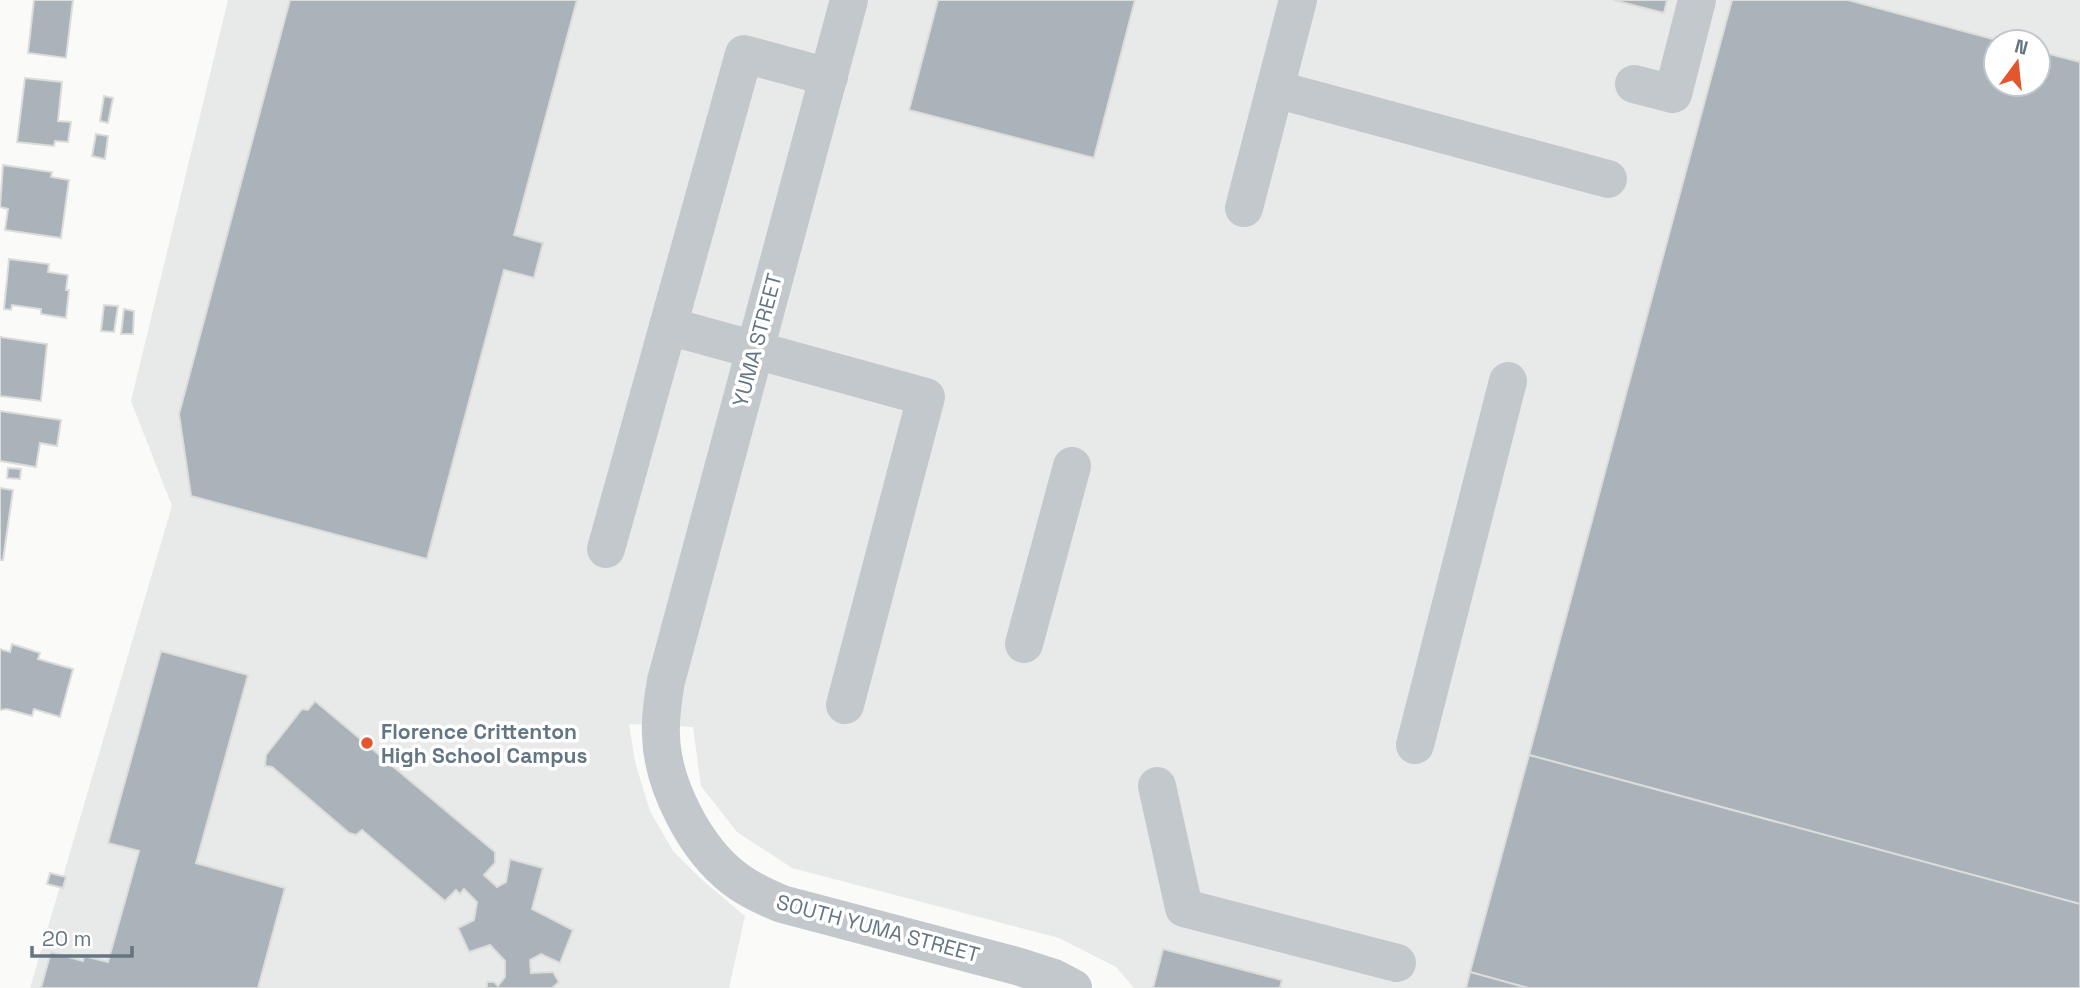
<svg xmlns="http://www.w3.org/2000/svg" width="2080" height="988" font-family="'Space Grotesk',sans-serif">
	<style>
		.built { fill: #e8e9e9; fill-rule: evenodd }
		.building { fill: #aab3b9; stroke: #dcdcda; stroke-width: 2 }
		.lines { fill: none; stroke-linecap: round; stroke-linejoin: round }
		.minor { stroke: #c3c8cc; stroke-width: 38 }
		.poi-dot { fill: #e4572e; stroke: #fff; stroke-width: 2.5 }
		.labels { text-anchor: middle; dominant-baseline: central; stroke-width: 7; stroke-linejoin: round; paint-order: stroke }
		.street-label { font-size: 21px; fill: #657683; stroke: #fff }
		.poi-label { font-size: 21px; font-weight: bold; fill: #657683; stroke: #fff; text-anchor: start }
	</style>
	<rect width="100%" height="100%" fill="#fafaf8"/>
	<!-- built -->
	<path class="built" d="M228 0H2080V988H1134L1116 967 1059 938 792 868 737 832 701 786 693 727 629 724 635 762 650 811 673 851 700 878 745 916 729 988H30L172 506 131 401ZM1996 42H2038V84H1996Z"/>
	<!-- building -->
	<g class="building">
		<path d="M34 0H73L66 58 28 53Z"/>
		<path d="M290 0H577L514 235 543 243 534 278 504 270 427 559 191 496 179 414Z"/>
		<path d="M938 0H1135L1094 158 909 110Z"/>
		<path d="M1613 0H1667L1664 13Z"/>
		<path d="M1732 0H1848L2004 42H1996V84H2038V51L2080 62V904L1529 755Z"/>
		<path d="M25 78 62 82 58 121 71 122 68 142 55 141 54 146 17 142Z"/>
		<path d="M104 96 113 98 108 123 100 121Z"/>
		<path d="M96 134 108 136 105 159 92 156Z"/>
		<path d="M3 165 52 172 51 177 69 180 61 238 5 230 8 209 0 207Z"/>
		<path d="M9 259 49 264 48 272 68 275 66 290H69L66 318 41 314V309L12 305 11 310 4 309Z"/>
		<path d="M104 305 118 306 114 332 101 331Z"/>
		<path d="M124 309 134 311 133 334H121Z"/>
		<path d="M0 337 47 344 41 401 0 396Z"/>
		<path d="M0 411 61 420 57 446 40 443 36 467 0 461Z"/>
		<path d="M8 468 21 469 20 479 7 478Z"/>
		<path d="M0 488 13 490 3 560H0Z"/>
		<path d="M12 644 40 653 38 659 73 669 60 717 34 709 32 716 7 709 0 710V649L10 652Z"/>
		<path d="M161 651 248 675 196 863 285 888 258 988H41L51 952 83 961 84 956 108 962 139 851 108 843Z"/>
		<path d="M315 701 495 852V863L484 875 497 887 506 882 510 859 543 868 532 909 573 930 560 963 541 954 530 960 531 973 553 972 559 982 552 988H487V982H494L498 986 505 977V961L490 945 469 952 458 928 474 920 477 902 464 889 460 894 456 890 445 901 362 830 356 835 349 833 272 767 265 766 266 755 302 709 308 710Z"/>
		<path d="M1529 755 2080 904V988H1528L1470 972Z"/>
		<path d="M50 873 66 877 63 888 47 884Z"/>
		<path d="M1163 949 1282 980 1280 988H1153Z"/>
		<path d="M1470 972 1528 988H1466Z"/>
	</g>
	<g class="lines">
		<!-- minor -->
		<g class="minor">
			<path d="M849 0 666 681C663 699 660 717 661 735 662 784 695 849 735 879 749 890 765 897 782 904L1020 967 1054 978 1073 988"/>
			<path d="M1634 84 1673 94 1697 0"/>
			<path d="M1275 89 1608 179"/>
			<path d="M1244 208 1298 0"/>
			<path d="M668 326 926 397 845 705"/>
			<path d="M606 549 744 54 829 77"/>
			<path d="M1024 644 1072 466"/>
			<path d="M1415 745 1508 381"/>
			<path d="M1157 786 1184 908 1397 963"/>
		</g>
	</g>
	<!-- markers -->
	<circle class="poi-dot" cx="367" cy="743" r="7"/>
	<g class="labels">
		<!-- street labels -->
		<g class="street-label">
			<text transform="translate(757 340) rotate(-75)">YUMA STREET</text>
			<text transform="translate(878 928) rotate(15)">SOUTH YUMA STREET</text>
		</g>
		<!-- poi labels -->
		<g class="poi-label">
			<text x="381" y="731">Florence Crittenton<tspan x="381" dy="24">High School Campus</tspan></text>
		</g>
	</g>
	<!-- north arrow -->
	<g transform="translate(2017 63) rotate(15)"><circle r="33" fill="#ffffff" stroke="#c1c8cd" stroke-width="2"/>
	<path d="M0-5L12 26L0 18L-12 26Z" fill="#e4572e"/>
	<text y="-10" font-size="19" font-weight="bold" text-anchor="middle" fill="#657683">N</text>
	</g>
	<!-- scale -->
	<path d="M32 946v10h100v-10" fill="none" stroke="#657683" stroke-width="3.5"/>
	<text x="42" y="946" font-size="21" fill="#657683" stroke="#ffffff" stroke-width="5" paint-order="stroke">20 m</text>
</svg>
